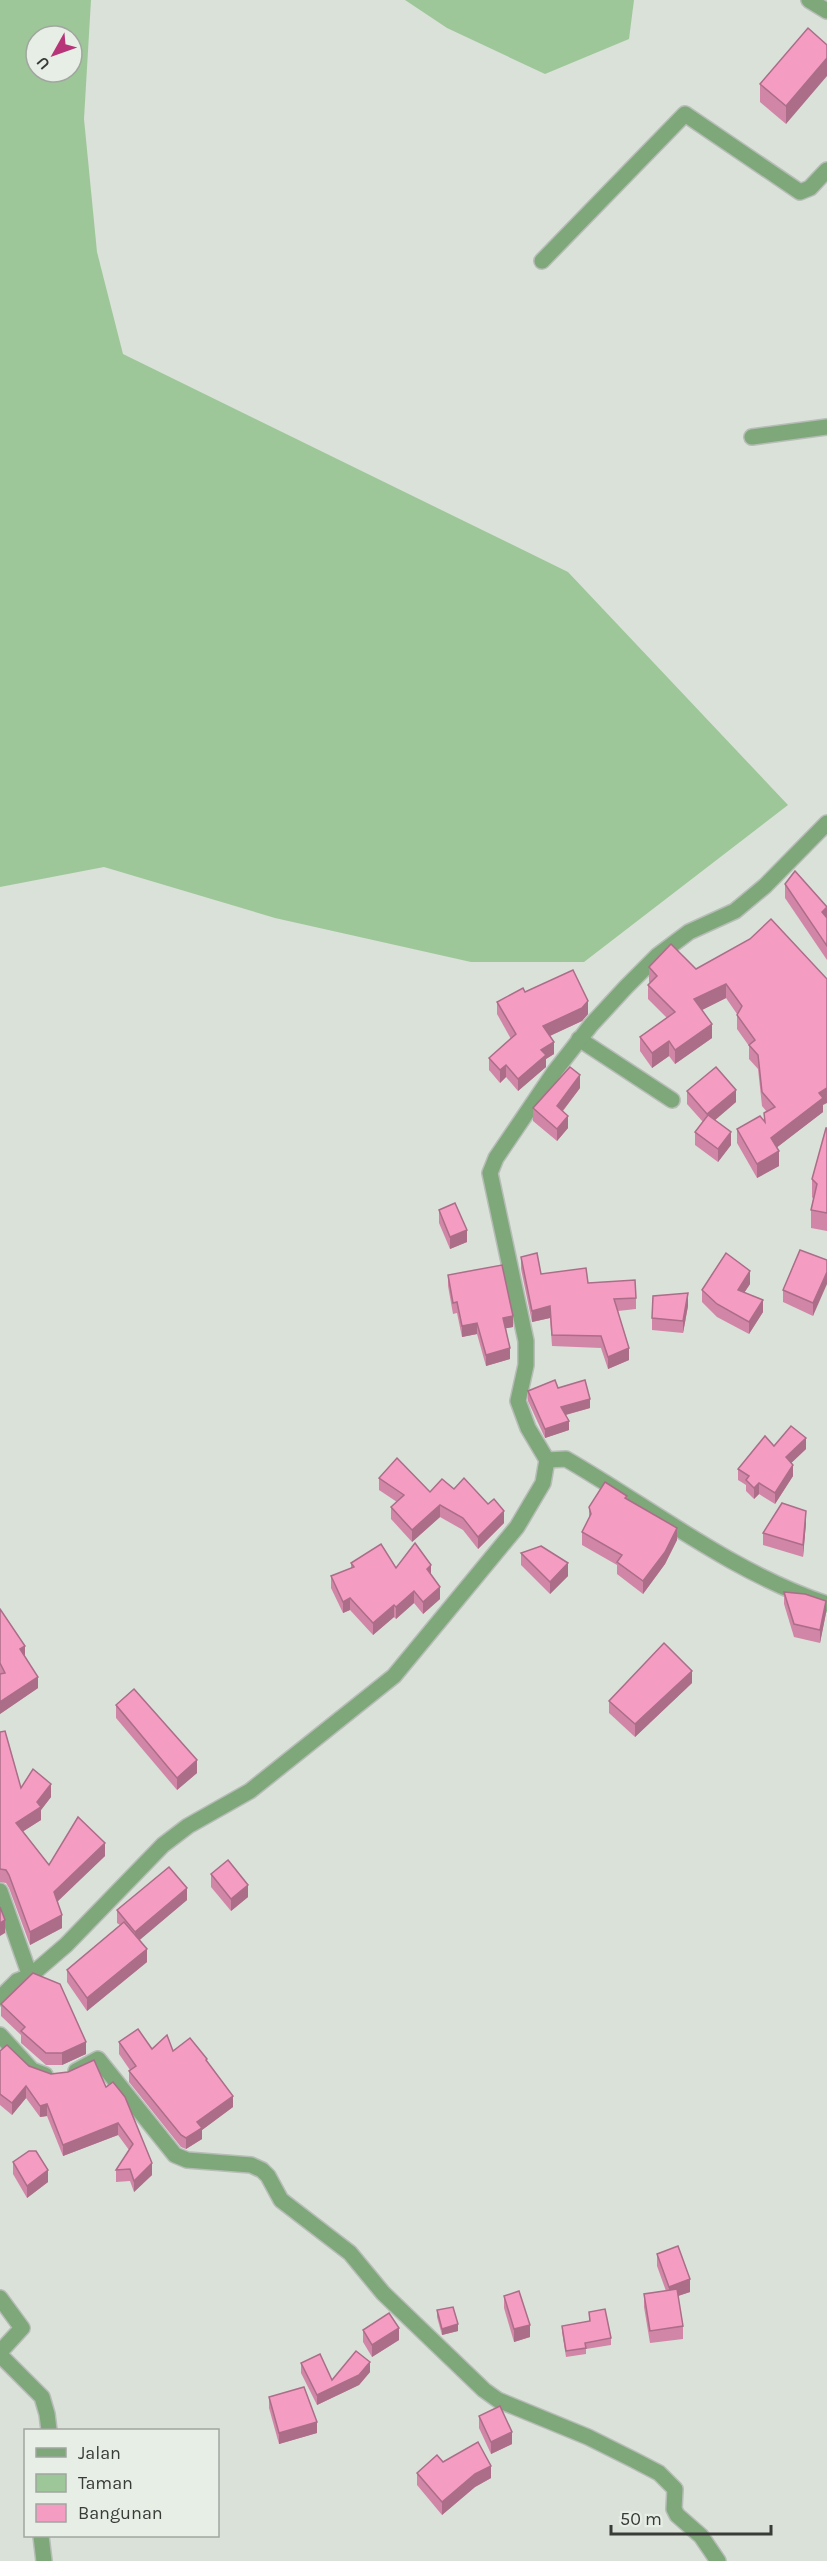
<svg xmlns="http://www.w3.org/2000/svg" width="827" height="2561" font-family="Karla,sans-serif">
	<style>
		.green { fill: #9ec799; fill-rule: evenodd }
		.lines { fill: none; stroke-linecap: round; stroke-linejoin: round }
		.minor-casing { stroke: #b6bcb6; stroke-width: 18 }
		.minor { stroke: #7ea77a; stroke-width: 15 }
		.wall { fill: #d286a7 }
		.shaded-wall { fill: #ab6d88 }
		.building { fill: #f49cc2; stroke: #ab6d88; stroke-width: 1.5 }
	</style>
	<rect width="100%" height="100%" fill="#dae1d9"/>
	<!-- green -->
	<g class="green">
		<path d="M0 0H91L84 119 97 252 123 354 568 572 788 805 584 962H471L275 918 104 867 0 887ZM36 36H72V72H36Z"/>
		<path d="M405 0H634L629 39 545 74 447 28Z"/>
	</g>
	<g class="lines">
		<!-- minor casing -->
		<g class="minor-casing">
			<g id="minor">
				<path d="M809 0 827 11"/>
				<path d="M542 261 685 114 800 192 810 188 827 170"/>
				<path d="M752 437 827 427"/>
				<path d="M579 1039 672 1100"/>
				<path d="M547 1460 566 1459C651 1508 733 1573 827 1604"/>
				<path d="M0 1891 30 1976"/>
				<path d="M0 1998 17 1981 30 1976 66 1945 163 1845 188 1826 250 1791 394 1676 517 1527 543 1483 547 1460 528 1428 518 1401 526 1365V1341L490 1173 496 1158 555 1071 591 1025 626 987 657 956 689 932 735 911 765 886 827 823"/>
				<path d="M0 2035 32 2070 45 2075"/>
				<path d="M76 2071 98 2059 175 2155 187 2160 251 2165 262 2170 268 2176 281 2200 350 2253 383 2293 484 2390 498 2400 588 2437 634 2460 659 2473 675 2489 674 2509 677 2515 701 2536 718 2561"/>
				<path d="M0 2298 22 2328 1 2351V2356L42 2397 47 2414 49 2430"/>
				<path d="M41 2536 44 2561"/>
			</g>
		</g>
		<!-- minor -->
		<use href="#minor" class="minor"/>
	</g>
	<!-- wall -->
	<g class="wall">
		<path d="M808 28 786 124 760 102V84Z"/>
		<path d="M785 884 827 907V960L785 898Z"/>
		<path d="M750 939 823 1105V1112L777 1147 779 1166 757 1178 737 1143V1129L764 1121V1113L767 1112 762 1106 758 1069 749 1059V1046L737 1029V1014L726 998 702 1010 712 1038 675 1064 669 1056 652 1068 640 1051V1037L667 1018 648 999V985L650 983 649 982V967L696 969Z"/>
		<path d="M525 992 588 1014 582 1021 550 1036 554 1054 546 1059V1067L518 1091 506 1077 500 1083 489 1070V1058L511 1039 497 1014V1002Z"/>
		<path d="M580 1088 563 1111 568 1128 557 1141 533 1121V1108Z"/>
		<path d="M687 1091 736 1102 715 1120 731 1145 718 1162 695 1145V1132L703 1122 687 1104Z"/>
		<path d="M827 1128V1231L811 1228V1210L813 1199 812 1197V1179Z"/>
		<path d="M439 1210 467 1242 450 1249 439 1223Z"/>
		<path d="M521 1257 541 1274 588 1283 636 1298V1309L618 1311 629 1360 608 1369 601 1348 552 1346 550 1318 532 1322 521 1269Z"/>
		<path d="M827 1260 813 1316 783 1302V1290Z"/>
		<path d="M448 1275 513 1327 506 1328 510 1359 486 1366 477 1334 462 1337 457 1313 453 1314 448 1286Z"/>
		<path d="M750 1284 744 1293 763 1312 749 1334 717 1317 702 1302V1290Z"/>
		<path d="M688 1306 683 1333 652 1330V1318Z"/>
		<path d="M558 1388 590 1408 566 1415 569 1430 545 1438 528 1401V1391Z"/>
		<path d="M774 1446 806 1449 791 1463 793 1476 775 1504 759 1494 754 1499 746 1491V1485L738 1480V1469Z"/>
		<path d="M379 1478 430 1492 454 1489 504 1523 478 1549 463 1530 440 1517 412 1542 391 1519V1507L397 1502 379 1490Z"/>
		<path d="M627 1499 677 1540 665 1564 643 1594 617 1574V1565L582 1545V1532L589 1518V1507Z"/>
		<path d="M806 1523 803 1557 763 1545V1533Z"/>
		<path d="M521 1553 568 1576 550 1594 521 1565Z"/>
		<path d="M351 1563 396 1568 431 1575 440 1599 423 1614 414 1603 396 1619 394 1617 373 1635 350 1610 343 1613 331 1588V1576L351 1568Z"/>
		<path d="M784 1592 826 1613 820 1643 794 1637 784 1604Z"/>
		<path d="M0 1609 25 1657 38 1688 0 1714Z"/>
		<path d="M692 1683 635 1737 609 1713V1701Z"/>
		<path d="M116 1705 197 1773 177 1790 116 1718Z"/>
		<path d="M0 1732 21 1788 51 1797 41 1810V1820L23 1831 49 1865 105 1856 57 1901 62 1928 30 1945 9 1888 6 1883 0 1882Z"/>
		<path d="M211 1874 248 1897 231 1911 211 1887Z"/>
		<path d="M187 1900 139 1940 147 1962 87 2011 67 1982V1970L120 1925 117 1923V1910Z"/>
		<path d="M1 2004 86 2054 62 2065H46L21 2043V2035L1 2016Z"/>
		<path d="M119 2042 152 2049 173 2051 207 2062 233 2107 202 2130V2139L186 2149 181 2147 129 2082V2071L130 2070 119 2054Z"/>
		<path d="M0 2051 29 2066 51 2074 106 2087 152 2175 134 2192 130 2181 116 2182V2170L129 2150 118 2135 63 2156 47 2116 40 2117 26 2098 12 2115 0 2105Z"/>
		<path d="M13 2162 48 2182 27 2198 13 2174Z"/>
		<path d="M657 2254 690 2292 678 2296 683 2326V2339L650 2343 644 2307V2294L666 2291 657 2266Z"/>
		<path d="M504 2296 530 2337 514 2342 504 2308Z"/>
		<path d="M437 2310 458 2331 442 2335 437 2317Z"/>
		<path d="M589 2312 611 2338V2345L586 2349V2354L566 2357 562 2332V2326L589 2321Z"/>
		<path d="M363 2330 399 2340 372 2357 363 2342Z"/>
		<path d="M301 2363 332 2380 370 2372 359 2385 317 2405 301 2373Z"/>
		<path d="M269 2397 317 2433 279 2444 269 2408Z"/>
		<path d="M479 2416 512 2444 491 2454 479 2428Z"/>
		<path d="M443 2462 491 2478 475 2487 442 2515 417 2485V2473Z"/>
	</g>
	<!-- shaded-wall -->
	<g class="shaded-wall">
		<path d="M827 58V76L786 124V106Z"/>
		<path d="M827 908V922L822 912Z"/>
		<path d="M726 984V998L694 1014V999Z"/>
		<path d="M588 1001V1014L582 1021 543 1039V1026Z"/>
		<path d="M712 1024V1038L675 1064V1050Z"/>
		<path d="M669 1041V1056L652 1068V1053Z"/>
		<path d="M554 1042V1054L546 1059V1067L518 1091V1079L541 1050Z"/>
		<path d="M506 1065V1077L500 1083V1070Z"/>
		<path d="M580 1075V1088L557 1118V1106Z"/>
		<path d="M827 1088V1103L823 1105V1112L771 1152V1138L819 1093Z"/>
		<path d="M736 1090V1102L707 1127V1114Z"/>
		<path d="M568 1116V1128L557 1141V1129Z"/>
		<path d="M731 1132V1145L718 1162V1149Z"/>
		<path d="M779 1151V1166L757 1178V1164Z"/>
		<path d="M467 1230V1242L450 1249V1237Z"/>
		<path d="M750 1271V1284L738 1302V1290Z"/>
		<path d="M827 1272V1284L813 1316V1303Z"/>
		<path d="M688 1293V1306L683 1333V1321Z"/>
		<path d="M763 1300V1312L749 1334V1322Z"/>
		<path d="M550 1306V1318L532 1322V1311Z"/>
		<path d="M513 1316V1327L503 1329V1318Z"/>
		<path d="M477 1323V1334L462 1337V1326Z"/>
		<path d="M510 1348V1359L486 1366V1355Z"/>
		<path d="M629 1348V1360L608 1369V1357Z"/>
		<path d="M590 1399V1408L561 1416V1407Z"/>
		<path d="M569 1421V1430L545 1438V1429Z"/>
		<path d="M806 1438V1449L786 1468V1457Z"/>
		<path d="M793 1465V1476L775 1504V1493Z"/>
		<path d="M759 1483V1494L754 1499V1488Z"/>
		<path d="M440 1505V1517L412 1542V1530Z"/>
		<path d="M504 1511V1523L478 1549V1537Z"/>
		<path d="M806 1511V1523L803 1557V1545Z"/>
		<path d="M677 1528V1540L665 1564 643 1594V1581Z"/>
		<path d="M568 1563V1576L550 1594V1582Z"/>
		<path d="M431 1565V1576L427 1569Z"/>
		<path d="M440 1587V1599L423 1614V1602Z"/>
		<path d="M414 1591V1603L396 1619V1607Z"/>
		<path d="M350 1598V1610L343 1613V1602Z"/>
		<path d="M826 1601V1613L820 1643V1630Z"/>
		<path d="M394 1605V1617L373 1635V1623Z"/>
		<path d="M25 1646V1657L20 1649Z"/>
		<path d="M692 1671V1683L635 1737V1724Z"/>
		<path d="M38 1677V1688L0 1714V1702Z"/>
		<path d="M197 1760V1773L177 1790V1778Z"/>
		<path d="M51 1784V1797L41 1810V1820L16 1836V1823L37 1802Z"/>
		<path d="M105 1843V1856L54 1905V1892Z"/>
		<path d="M248 1885V1897L231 1911V1899Z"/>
		<path d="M187 1888V1900L135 1944V1932Z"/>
		<path d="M62 1915V1928L30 1945V1932Z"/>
		<path d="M5 1920V1933L0 1936V1923Z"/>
		<path d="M147 1949V1962L87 2011V1998Z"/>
		<path d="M86 2042V2054L62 2065V2053Z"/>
		<path d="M26 2086V2098L12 2115V2103Z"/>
		<path d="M233 2096V2107L202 2130V2139L186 2149V2138L197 2122Z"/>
		<path d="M47 2104V2116L40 2117V2106Z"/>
		<path d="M118 2123V2135L63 2156V2145Z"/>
		<path d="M152 2163V2175L134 2192V2181Z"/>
		<path d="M48 2170V2182L27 2198V2186Z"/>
		<path d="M690 2279V2292L669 2299V2287Z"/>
		<path d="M458 2324V2331L442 2335V2329Z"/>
		<path d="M530 2325V2337L514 2342V2329Z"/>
		<path d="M399 2328V2340L372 2357V2345Z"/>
		<path d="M370 2362V2372L359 2385 317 2405V2395Z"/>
		<path d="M317 2422V2433L279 2444V2433Z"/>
		<path d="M512 2432V2444L491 2454V2442Z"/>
		<path d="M491 2466V2478L475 2487 442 2515V2502L475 2474Z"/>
	</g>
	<!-- building -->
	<g class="building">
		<path d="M808 28 827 45V58L786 106 760 84Z"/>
		<path d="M795 871 827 907 822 912 827 918V946L785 884Z"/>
		<path d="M771 919 827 979V1088L819 1093 823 1098 771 1138 779 1151 757 1164 737 1129 760 1116 765 1122 764 1113 775 1107 762 1092 758 1055 749 1045 755 1040 737 1015 742 1006 726 984 694 999 712 1024 675 1050 669 1041 652 1053 640 1037 675 1012 648 985 657 976 649 967 671 944 696 969 750 939Z"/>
		<path d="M573 970 588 1001 582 1008 543 1026 554 1042 541 1050 546 1055 518 1079 506 1065 500 1070 489 1058 516 1034 497 1002 523 988 525 992Z"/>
		<path d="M570 1067 580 1075 557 1106 568 1116 557 1129 533 1108Z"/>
		<path d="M716 1067 736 1090 707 1114 687 1091Z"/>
		<path d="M708 1115 731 1132 718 1149 695 1132Z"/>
		<path d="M826 1128H827V1213L811 1210 817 1184 812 1179Z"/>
		<path d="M455 1203 467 1230 450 1237 439 1210Z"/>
		<path d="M800 1250 827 1260V1272L813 1303 783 1290Z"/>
		<path d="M537 1253 541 1274 586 1268 588 1283 635 1280 636 1298 614 1299 629 1348 608 1357 601 1336 552 1335 550 1306 532 1311 521 1257Z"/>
		<path d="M726 1253 750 1271 738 1290 763 1300 749 1322 717 1304 702 1290Z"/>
		<path d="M502 1265 513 1316 503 1318 510 1348 486 1355 477 1323 462 1326 457 1302 453 1303 448 1275Z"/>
		<path d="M688 1293 683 1321 652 1318 653 1296Z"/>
		<path d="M555 1380 558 1388 585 1380 590 1399 561 1407 569 1421 545 1429 528 1391Z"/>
		<path d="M791 1426 806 1438 786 1457 793 1465 775 1493 759 1483 754 1488 746 1480 749 1476 738 1469 765 1436 774 1446Z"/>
		<path d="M397 1458 430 1492 442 1479 454 1489 464 1478 488 1504 494 1499 504 1511 478 1537 463 1518 440 1505 412 1530 391 1507 404 1495 379 1478Z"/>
		<path d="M605 1482 627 1496 625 1498 677 1528 665 1552 643 1581 617 1562 622 1555 582 1532 591 1514 589 1507Z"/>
		<path d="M782 1503 806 1511 803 1545 763 1533Z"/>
		<path d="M415 1543 431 1565 427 1569 440 1587 423 1602 414 1591 396 1607 394 1605 373 1623 350 1598 343 1602 331 1576 354 1567 351 1563 381 1544 396 1568Z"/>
		<path d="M541 1546 568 1563 550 1582 521 1553Z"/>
		<path d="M784 1592 805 1594 826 1601 820 1630 794 1624Z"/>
		<path d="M0 1609 25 1646 20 1649 38 1677 0 1702V1674L5 1673 0 1663Z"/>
		<path d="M664 1643 692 1671 635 1724 609 1701Z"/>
		<path d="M134 1689 197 1760 177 1778 116 1705Z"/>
		<path d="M5 1731 21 1788 33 1769 51 1784 37 1802 41 1807 16 1823 49 1865 78 1817 105 1843 54 1892 62 1915 30 1932 9 1875 6 1870 0 1869V1732Z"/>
		<path d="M228 1860 248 1885 231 1899 211 1874Z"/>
		<path d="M169 1867 187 1888 135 1932 117 1910Z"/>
		<path d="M0 1907 5 1920 0 1923Z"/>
		<path d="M124 1922 147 1949 87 1998 67 1970Z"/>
		<path d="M33 1973 60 1984 86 2042 62 2053H46L21 2031 25 2027 1 2004Z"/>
		<path d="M138 2029 152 2049 167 2035 173 2051 190 2038 207 2059 206 2060 233 2096 197 2122 202 2128 186 2138 181 2135 129 2071 136 2066 119 2042Z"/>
		<path d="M7 2045 29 2066 51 2074 68 2072 94 2060 106 2087 113 2082 125 2097 152 2163 134 2181 130 2169 116 2170 133 2144 118 2123 63 2145 47 2104 40 2106 26 2086 12 2103 0 2094V2051Z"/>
		<path d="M29 2151H36L48 2170 27 2186 13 2162Z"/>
		<path d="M678 2246 690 2279 669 2287 657 2254Z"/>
		<path d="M677 2289 683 2326 650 2331 644 2294Z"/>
		<path d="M519 2291 530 2325 514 2329 504 2296Z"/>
		<path d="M453 2307 458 2324 442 2329 437 2310Z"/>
		<path d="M605 2309 611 2338 585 2343 586 2348 566 2351 562 2326 590 2321 589 2312Z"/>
		<path d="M389 2313 399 2328 372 2345 363 2330Z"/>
		<path d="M356 2351 370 2362 359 2375 317 2395 301 2363 320 2354 332 2380Z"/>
		<path d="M304 2387 317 2422 279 2433 269 2397Z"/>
		<path d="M500 2406 512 2432 491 2442 479 2416Z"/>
		<path d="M478 2442 491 2466 475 2474 442 2502 417 2473 437 2455 443 2462Z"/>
	</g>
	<!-- legend -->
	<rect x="24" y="2429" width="195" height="108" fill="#e7eee6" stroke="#a1a6a0" stroke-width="1.5"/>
	<rect x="36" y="2448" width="30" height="9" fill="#7ea77a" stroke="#a1a6a0" stroke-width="1.5"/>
	<text x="78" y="2459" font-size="18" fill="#383b38">Jalan</text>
	<rect x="36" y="2474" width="30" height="18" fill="#9ec799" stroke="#a1a6a0" stroke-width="1.5"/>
	<text x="78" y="2489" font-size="18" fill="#383b38">Taman</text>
	<rect x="36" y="2504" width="30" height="18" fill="#f49cc2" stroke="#a1a6a0" stroke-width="1.5"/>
	<text x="78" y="2519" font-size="18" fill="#383b38">Bangunan</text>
	<!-- north arrow -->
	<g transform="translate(54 54) rotate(230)"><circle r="28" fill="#e7eee6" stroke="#a1a6a0" stroke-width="1.5"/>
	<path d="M0-4.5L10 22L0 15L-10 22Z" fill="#b83479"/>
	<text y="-9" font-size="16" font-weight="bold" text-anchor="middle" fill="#383b38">U</text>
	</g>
	<!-- scale -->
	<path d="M611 2525v9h160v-9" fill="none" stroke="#383b38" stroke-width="3"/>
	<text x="620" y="2525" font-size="18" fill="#383b38" stroke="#e7eee6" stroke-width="4.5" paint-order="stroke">50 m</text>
</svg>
